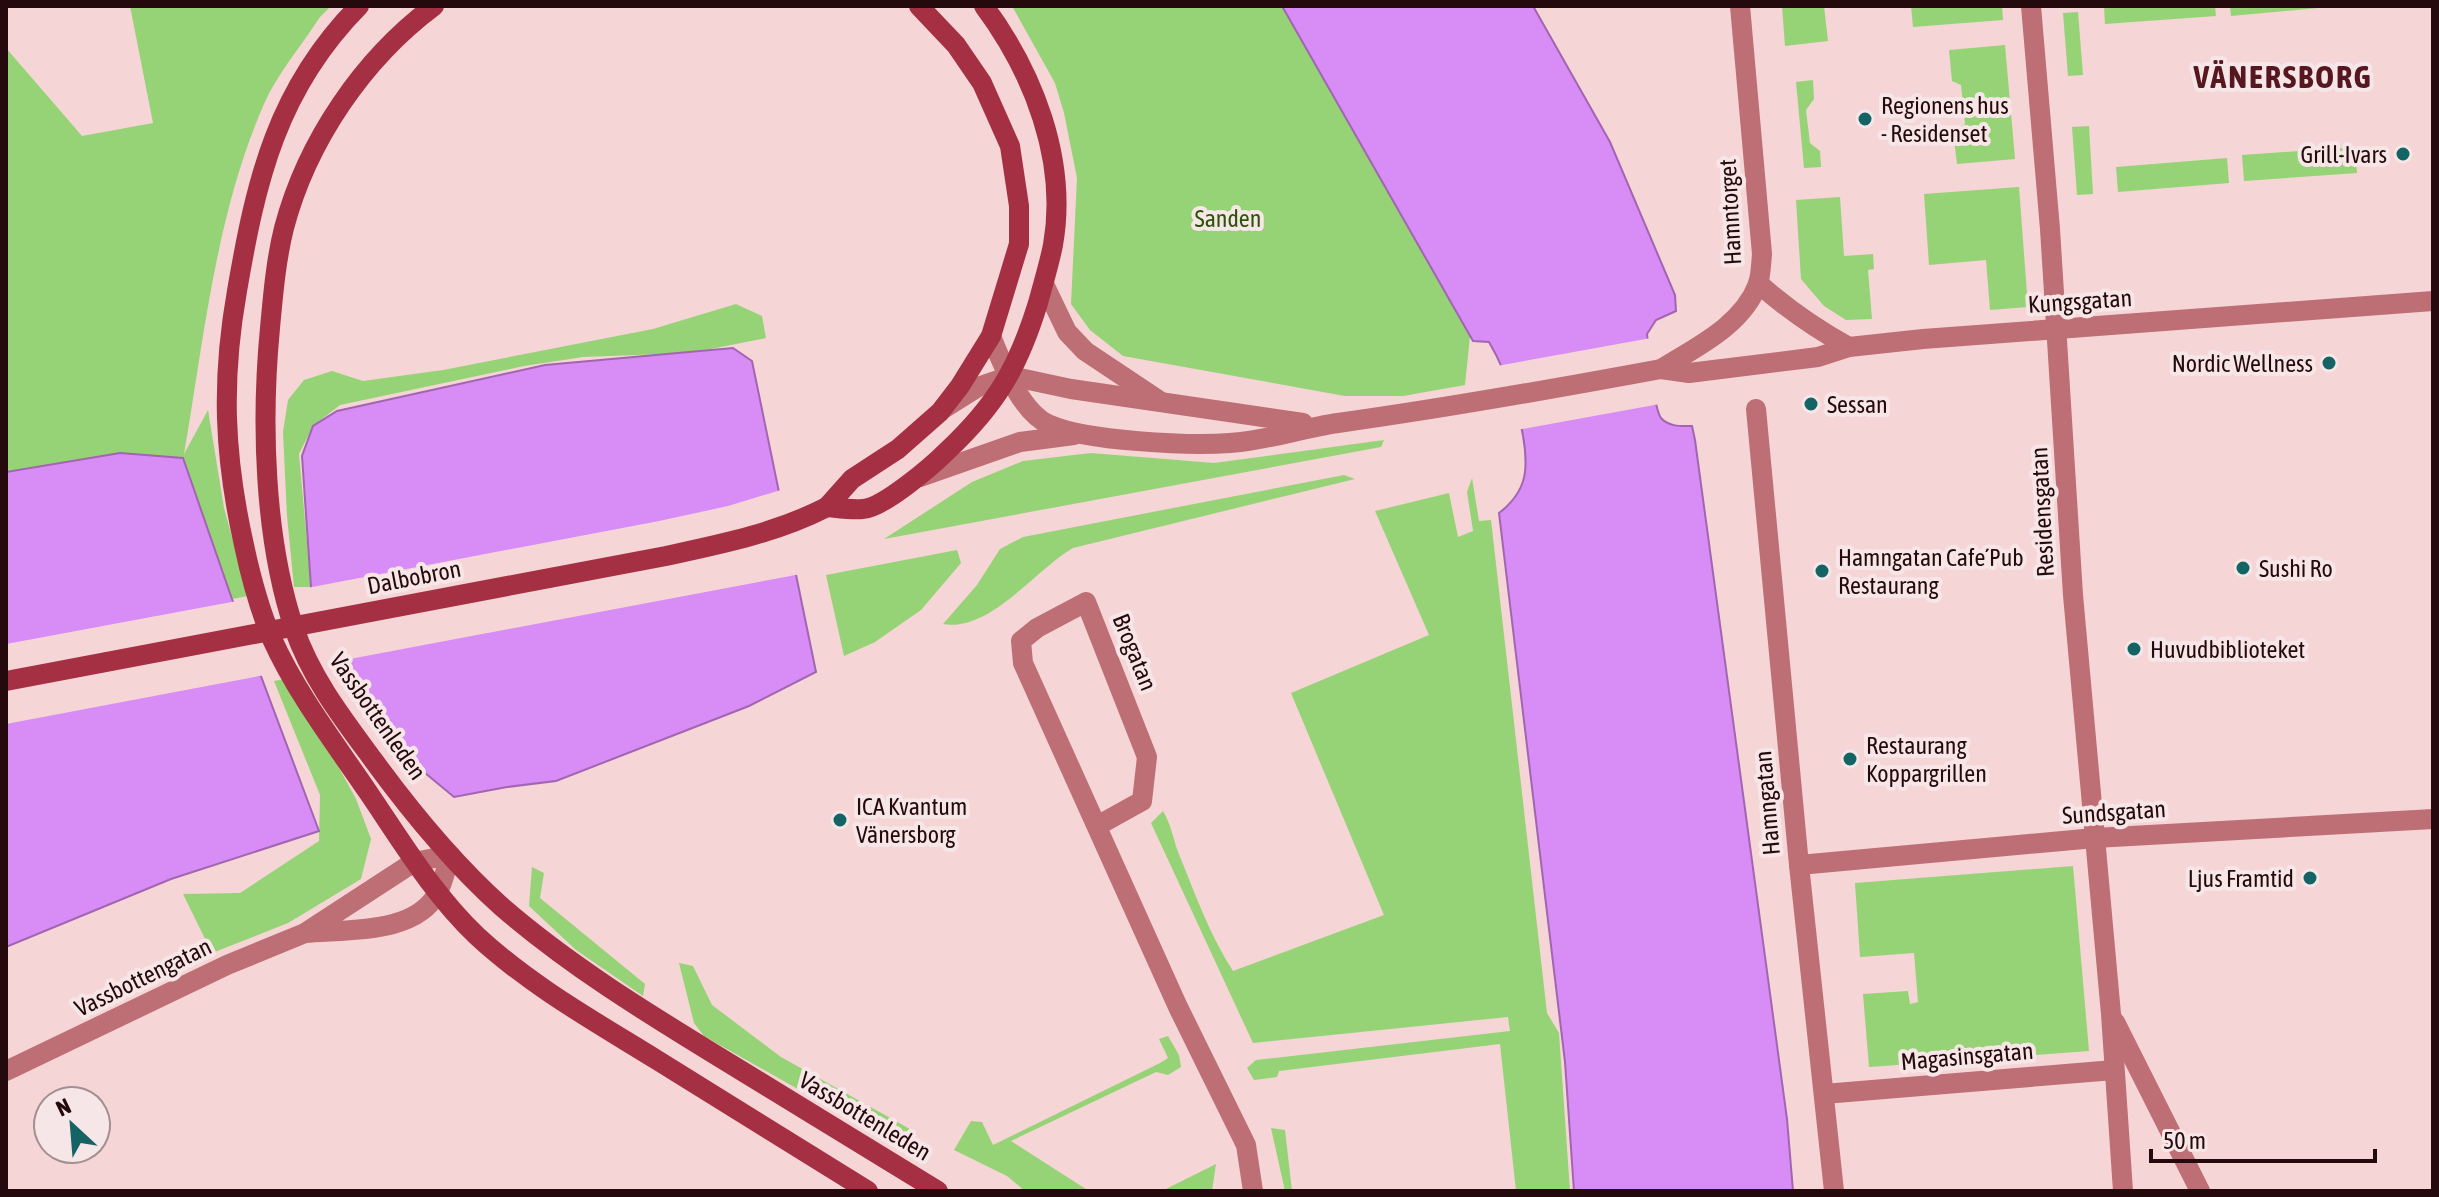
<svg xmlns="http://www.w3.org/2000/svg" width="2439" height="1197" font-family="'Asap Condensed',sans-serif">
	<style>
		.green { fill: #96d376 }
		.water { fill: #d78cf6; stroke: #a265b0; stroke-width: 2 }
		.pier { fill: #f5d5d6 }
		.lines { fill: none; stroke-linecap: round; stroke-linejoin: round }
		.minor { stroke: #be6f75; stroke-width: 20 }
		.tertiary { stroke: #be6f75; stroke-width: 20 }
		.secondary { stroke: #a63043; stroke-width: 20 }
		.secondary-bridge { stroke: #a63043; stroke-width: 20 }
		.poi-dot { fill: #156465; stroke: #f7e6e7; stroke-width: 3 }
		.labels { text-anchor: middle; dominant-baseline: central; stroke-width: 8; stroke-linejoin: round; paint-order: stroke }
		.poi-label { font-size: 24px; fill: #250a0d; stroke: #f7e6e7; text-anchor: start }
		.street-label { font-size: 24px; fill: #250a0d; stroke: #f7e6e7 }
		.park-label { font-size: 24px; fill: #295604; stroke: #f7e6e7 }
		.district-label { font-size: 32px; font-weight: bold; letter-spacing: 2px; fill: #561721; stroke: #f7e6e7 }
	</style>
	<rect width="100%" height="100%" fill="#f5d5d6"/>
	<!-- green -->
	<g class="green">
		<path d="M130 6H331L320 17C302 45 277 74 264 104 216 213 204 338 184 454L208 410 224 508 248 596 232 599 183 458 120 453 6 472V48L82 136 153 123Z"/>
		<path d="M1012 6H1282L1470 336 1465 385 1403 396H1345L1123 356 1090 330 1071 304 1077 178 1064 113 1055 83Z"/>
		<path d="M1782 6H1824L1828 41 1785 46Z"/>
		<path d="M1911 6H2002L2003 20 1913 27Z"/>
		<path d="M2104 6H2215L2216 16 2105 24Z"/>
		<path d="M2230 6H2340L2231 16Z"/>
		<path d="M2078 12 2083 75 2068 76 2063 13Z"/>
		<path d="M2005 45 2015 159 1957 164 1953 131 1965 124 1961 85 1952 81 1949 50Z"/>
		<path d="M1813 80 1814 99 1806 110 1810 143 1820 151 1821 167 1804 168 1796 82Z"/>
		<path d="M2089 126 2093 194 2077 195 2072 127Z"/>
		<path d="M2355 147 2357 173 2244 181 2242 155Z"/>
		<path d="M2227 158 2229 183 2118 192 2116 167Z"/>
		<path d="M2019 187 2028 307 1990 310 1986 260 1929 265 1924 194Z"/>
		<path d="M1840 197 1844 256 1873 254 1874 269 1868 270 1872 319 1846 320 1824 306 1801 279 1796 200Z"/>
		<path d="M736 304 762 316 766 338 690 353 583 357 524 366 340 405 313 426 299 454 311 587H294L287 516 283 432 288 400 304 380 332 371 363 381 443 370 653 329Z"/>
		<path d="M1384 440 1381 447 884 539 972 482 1023 461 1091 453 1214 463Z"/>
		<path d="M1344 475 1355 479 1073 548C1035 570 990 632 943 624L977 585 1000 549 1023 537Z"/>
		<path d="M1472 478 1479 521 1491 520 1547 1013 1559 1033 1570 1191H1516L1500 1044 1279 1071 1277 1077 1254 1080 1247 1068 1256 1060 1510 1031 1508 1017 1253 1043 1151 823 1163 811C1171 824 1173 838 1178 852 1195 893 1209 934 1233 971L1384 915 1291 693 1429 635 1375 511 1449 493 1458 537 1473 531 1467 492Z"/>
		<path d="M957 550 961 563 921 610 875 642 844 656 826 575Z"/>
		<path d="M290 678 356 799 371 839 361 879 288 923 212 953 183 894 240 893 319 841 320 795 274 681Z"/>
		<path d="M2073 866 2089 1051 1869 1067 1863 994 1908 991 1910 1004 1918 1002 1914 953 1860 957 1855 883Z"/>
		<path d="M532 867 544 873 540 898 645 984 643 996 576 950 529 906Z"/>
		<path d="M679 963 693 966 712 1005 781 1057 917 1133 909 1152 704 1036 694 1023Z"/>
		<path d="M1168 1036 1179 1055 1181 1067 1168 1075 1156 1072 1011 1141 1089 1191H1025L1007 1176 954 1150 971 1121 982 1122 993 1145 1160 1063 1168 1058 1159 1039Z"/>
		<path d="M1271 1128 1285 1130 1292 1191H1285Z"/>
		<path d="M1216 1164 1212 1191H1162Z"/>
	</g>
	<!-- water -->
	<g class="water">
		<path d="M1282 6H1533L1610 142 1675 295 1676 311 1656 320 1647 334C1649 350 1653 408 1661 418 1669 427 1681 426 1692 426L1695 440 1787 1119 1793 1191H1574L1565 1062 1499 513C1512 503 1523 489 1525 472 1529 435 1508 374 1489 342L1473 341Z"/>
		<path d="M733 348 752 361 816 672 749 706 556 781 507 787 454 797 407 758 347 681 322 624 311 587 302 456 313 426 337 411 545 365Z"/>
		<path d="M120 453 183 458 232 599 319 831 171 879 6 947V472Z"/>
	</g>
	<!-- pier -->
	<g class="pier">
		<path d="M1651 338 1660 404 1517 430 1497 366Z"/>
		<path d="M784 489 801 574 334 662 318 626 307 588 659 521 728 506Z"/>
		<path d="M237 601 265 675 6 724V644Z"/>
	</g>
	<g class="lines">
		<!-- minor -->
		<g class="minor">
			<path d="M2031 6 2050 229 2073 595 2111 1014 2123 1191"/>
			<path d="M1756 409 1799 865 1834 1191"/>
			<path d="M1097 826 1142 801 1147 757 1086 602 1037 628 1021 641 1023 663 1178 1007 1246 1145 1253 1191"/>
			<path d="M1799 865 2095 838 2433 819"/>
			<path d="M2115 1022 2200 1191"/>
			<path d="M6 1071 227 965 305 933 414 862 450 855C446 867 444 881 438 892 416 935 346 929 305 933"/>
			<path d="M1824 1094 2114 1070"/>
		</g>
		<!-- tertiary -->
		<g class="tertiary">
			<path d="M1758 283C1786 308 1816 329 1849 347"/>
			<path d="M1044 284 1067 332 1085 351 1160 401"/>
			<path d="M991 336C1002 363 1021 413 1050 425 1086 441 1189 446 1230 443 1266 441 1302 428 1338 423 1446 408 1553 389 1661 369L1689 373 1818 357 1849 347 1923 339 2433 301"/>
			<path d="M1661 369C1696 347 1742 326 1758 284 1761 275 1761 264 1762 254L1740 6"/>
			<path d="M943 409 978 387 1010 376 1071 389 1303 423"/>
			<path d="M920 477 1020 442 1074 435"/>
		</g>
		<!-- secondary -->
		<g class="secondary">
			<path d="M359 6C277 89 256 180 237 291 221 381 224 456 244 545 251 578 259 608 272 639 297 694 334 742 368 792 402 842 433 894 477 936 531 986 594 1021 657 1060 727 1103 797 1147 868 1191"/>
			<path d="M434 6C363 59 307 141 284 228 276 260 273 295 270 328 261 422 264 538 294 628 311 678 343 719 374 761 412 813 454 864 502 907 569 965 644 1011 719 1057 792 1102 865 1146 938 1191"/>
			<path d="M827 507C838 508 851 510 863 509 883 508 932 466 947 451 996 405 1018 368 1038 303 1043 284 1049 265 1053 245 1068 160 1033 72 984 6"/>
			<path d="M827 507 852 479 898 449 940 412 960 386 991 336 1019 244V206L1010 146 982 83 956 45 919 6"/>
		</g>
		<!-- secondary-bridge -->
		<path class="secondary-bridge" d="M6 681 666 556C722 544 776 533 827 507"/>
	</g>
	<!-- markers -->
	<g class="poi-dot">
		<circle cx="1865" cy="119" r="8"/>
		<circle cx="2403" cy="154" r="8"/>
		<circle cx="2329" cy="363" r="8"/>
		<circle cx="1811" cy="404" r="8"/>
		<circle cx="2243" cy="568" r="8"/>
		<circle cx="1822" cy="571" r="8"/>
		<circle cx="2134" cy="649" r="8"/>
		<circle cx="1850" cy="759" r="8"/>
		<circle cx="840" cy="820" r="8"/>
		<circle cx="2310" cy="878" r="8"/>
	</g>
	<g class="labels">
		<!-- poi labels -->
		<g class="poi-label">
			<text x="1881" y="105">Regionens hus<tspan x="1881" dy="28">- Residenset</tspan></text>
			<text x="2387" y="154" text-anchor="end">Grill-Ivars</text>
			<text x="2313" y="363" text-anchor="end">Nordic Wellness</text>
			<text x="1827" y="404">Sessan</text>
			<text x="1838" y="557">Hamngatan Cafe´Pub<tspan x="1838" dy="28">Restaurang</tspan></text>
			<text x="2259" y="568">Sushi Ro</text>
			<text x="2150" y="649">Huvudbiblioteket</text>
			<text x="1866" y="745">Restaurang<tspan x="1866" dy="28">Koppargrillen</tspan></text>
			<text x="856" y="806">ICA Kvantum<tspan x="856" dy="28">Vänersborg</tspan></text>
			<text x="2294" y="878" text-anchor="end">Ljus Framtid</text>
		</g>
		<!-- street labels -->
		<g class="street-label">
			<text transform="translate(1730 212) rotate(-93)">Hamntorget</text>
			<text transform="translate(2080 301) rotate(-4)">Kungsgatan</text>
			<text transform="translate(2042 512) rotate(-93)">Residensgatan</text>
			<text transform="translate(414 577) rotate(-11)">Dalbobron</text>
			<text transform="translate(1135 652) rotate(68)">Brogatan</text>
			<text transform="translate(378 716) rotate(55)">Vassbottenleden</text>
			<text transform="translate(1767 803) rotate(-95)">Hamngatan</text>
			<text transform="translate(2114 812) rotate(-4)">Sundsgatan</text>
			<text transform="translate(143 977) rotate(-26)">Vassbottengatan</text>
			<text transform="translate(1967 1056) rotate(-5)">Magasinsgatan</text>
			<text transform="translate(865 1116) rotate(31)">Vassbottenleden</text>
		</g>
		<!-- park labels -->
		<g class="park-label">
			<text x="1228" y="218">Sanden</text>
		</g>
		<!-- district labels -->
		<g class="district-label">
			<text x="2283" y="76">VÄNERSBORG</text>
		</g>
	</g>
	<!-- border -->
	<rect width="2439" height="1197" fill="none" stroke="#250a0d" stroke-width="16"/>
	<!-- north arrow -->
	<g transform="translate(72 1125) rotate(334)"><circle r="38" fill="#f7e6e7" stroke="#a38e90" stroke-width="2"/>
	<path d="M0-6L14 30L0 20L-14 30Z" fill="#156465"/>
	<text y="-12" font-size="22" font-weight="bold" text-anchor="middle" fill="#250a0d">N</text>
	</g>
	<!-- scale -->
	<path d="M2151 1149v12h224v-12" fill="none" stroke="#250a0d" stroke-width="4"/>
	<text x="2163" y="1149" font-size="24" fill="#250a0d" stroke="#f7e6e7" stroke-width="6" paint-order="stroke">50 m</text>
</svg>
